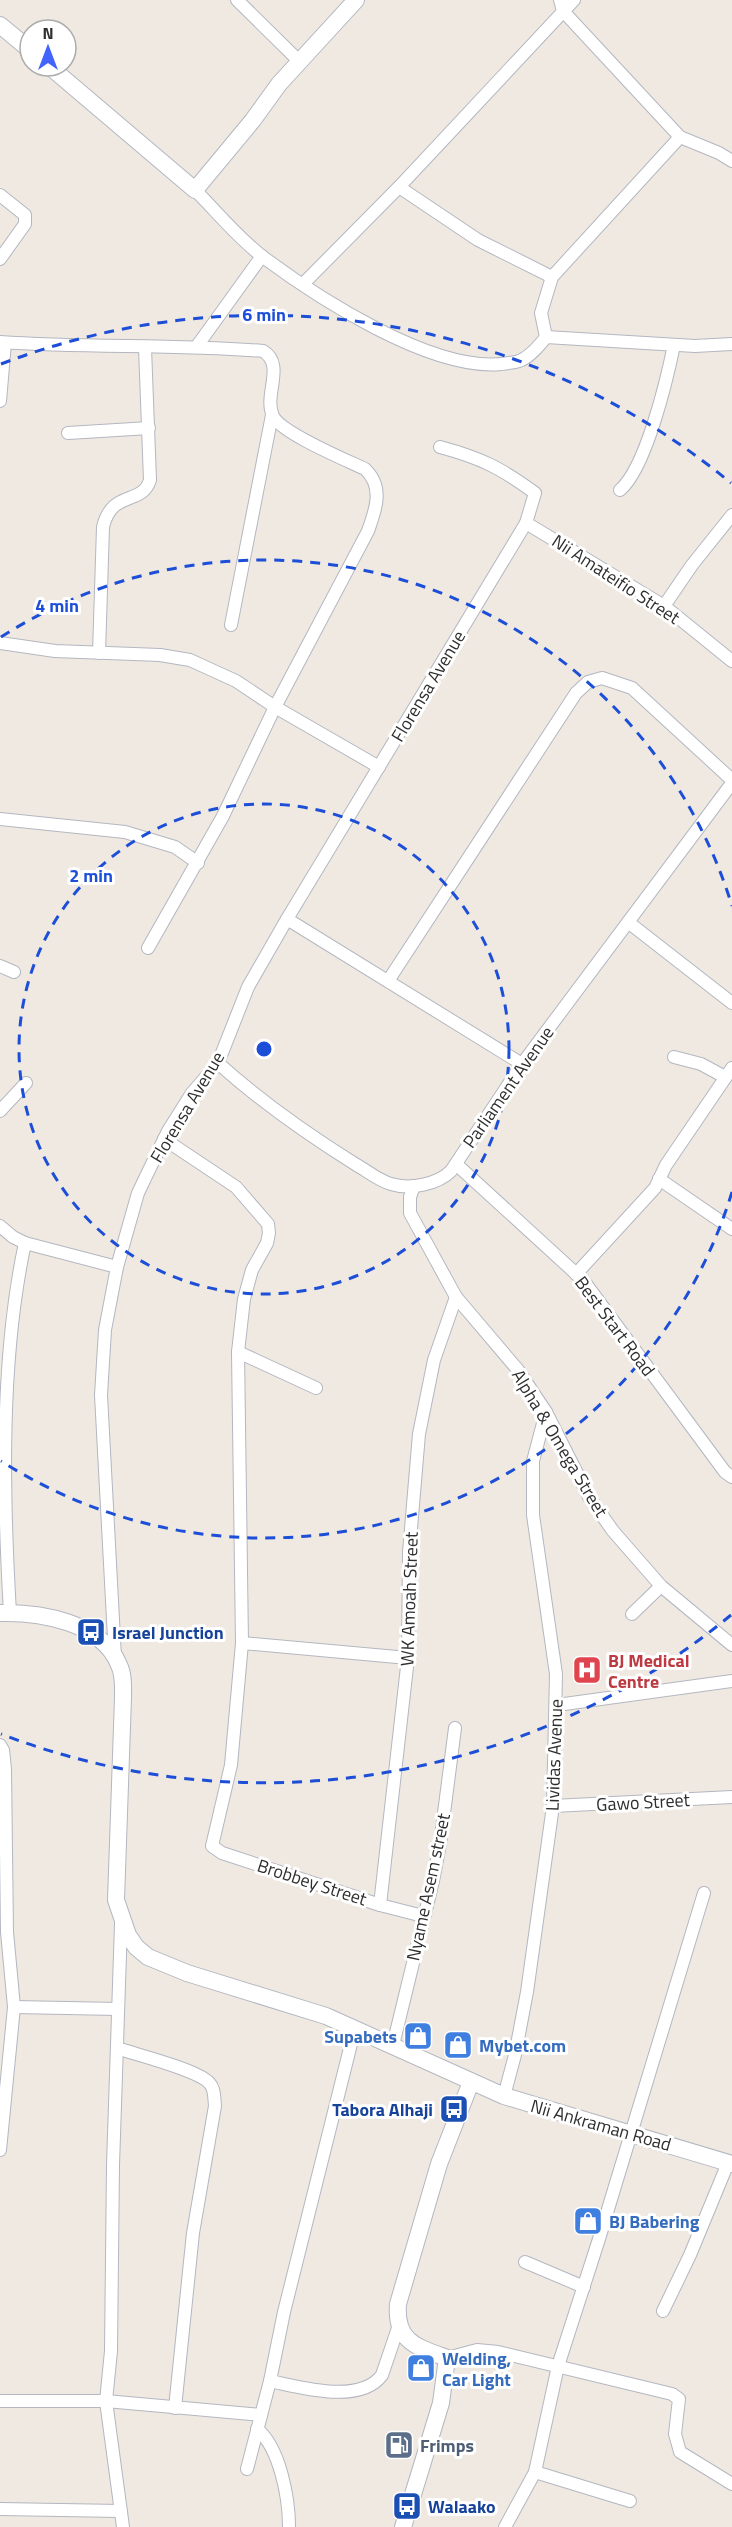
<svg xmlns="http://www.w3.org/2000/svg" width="732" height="2527" font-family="'Titillium Web',sans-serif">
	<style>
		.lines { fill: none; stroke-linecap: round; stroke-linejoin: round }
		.street-casing { stroke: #b4b7c1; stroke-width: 14 }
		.secondary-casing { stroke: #b4b7c1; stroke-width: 18 }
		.street { stroke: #fff; stroke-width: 12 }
		.secondary { stroke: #fff; stroke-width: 16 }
		.ring { fill: none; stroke: #1d4ed8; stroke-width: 3; stroke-dasharray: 10 8 }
		.labels { text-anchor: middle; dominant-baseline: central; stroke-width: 6; stroke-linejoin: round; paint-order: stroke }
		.street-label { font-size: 18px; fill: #2e2e2e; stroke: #fff }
		.transit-label { font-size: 18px; font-weight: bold; fill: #164399; stroke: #fff; text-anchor: start }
		.health-label { font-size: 18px; font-weight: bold; fill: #be3a42; stroke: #fff; text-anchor: start }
		.shop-label { font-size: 18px; font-weight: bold; fill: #366cbe; stroke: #fff; text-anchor: start }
		.service-label { font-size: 18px; font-weight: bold; fill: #4e5e75; stroke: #fff; text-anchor: start }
		.centre { fill: #1d4ed8; stroke: #fff; stroke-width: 3 }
		.ring-label { font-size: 18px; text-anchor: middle; font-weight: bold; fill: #1d4ed8; stroke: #fff; stroke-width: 6; stroke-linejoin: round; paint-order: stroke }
	</style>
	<rect width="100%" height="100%" fill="#efe9e1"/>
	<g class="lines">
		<!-- street casing -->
		<g class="street-casing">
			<g id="street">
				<path d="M237 0 299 61"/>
				<path d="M560 0 563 11 680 137 719 153 732 161"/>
				<path d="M399 187 478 240 552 277"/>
				<path d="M195 190C217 212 238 238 263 257 318 298 431 371 501 364 506 363 514 363 519 361 530 357 539 346 546 337L541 313 552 277 680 137"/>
				<path d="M0 195 25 215V224L0 259"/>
				<path d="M303 284 399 187 574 0"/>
				<path d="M546 337 695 346 732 344"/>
				<path d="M0 342C88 348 176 344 263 351 286 365 263 395 273 416 281 433 346 460 365 469 384 487 376 509 368 531L275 707 379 767"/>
				<path d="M197 346 262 256"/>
				<path d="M0 401 5 343"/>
				<path d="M68 433 149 428"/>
				<path d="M620 490C646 468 667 379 674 345"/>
				<path d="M526 523 664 606 732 661"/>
				<path d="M664 606 692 565 732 515"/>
				<path d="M231 625 272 415"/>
				<path d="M0 643 55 651 160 655 190 660 236 681 275 707 223 816 148 948"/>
				<path d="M99 653 103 527C112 489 142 506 150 480L145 348"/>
				<path d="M0 819 125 832 175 847 198 863"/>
				<path d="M287 919 522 1064"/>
				<path d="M628 922 732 1003"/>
				<path d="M0 966 14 972"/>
				<path d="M388 981 576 693 588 682 602 678 632 688 732 780"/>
				<path d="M674 1057 701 1064 725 1077"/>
				<path d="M218 1063C260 1101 307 1134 355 1164 366 1170 379 1181 391 1184 410 1190 438 1184 451 1171L522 1064 732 783"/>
				<path d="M0 1111 26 1083"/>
				<path d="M164 1139 236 1187 268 1224 269 1233 267 1243 252 1270 244 1299 238 1352 242 1643 231 1765 212 1846 222 1853 380 1905 423 1916"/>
				<path d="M456 1164 583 1280 725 1472 732 1477"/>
				<path d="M659 1179 732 1229"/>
				<path d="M414 1186 410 1197V1213L456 1297 518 1370 546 1412 589 1497 613 1531 661 1586 732 1645"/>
				<path d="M0 1226 13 1237 25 1243 117 1267"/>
				<path d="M576 1274 655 1188 666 1165 732 1068"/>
				<path d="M238 1352 316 1388"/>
				<path d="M10 1613C3 1493 0 1359 25 1243"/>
				<path d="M632 1614 661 1586"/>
				<path d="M242 1643 408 1658"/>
				<path d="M115 1657 101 1395 105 1330 117 1267 138 1193 150 1168 168 1131 192 1093 218 1063 248 987 287 919 526 523 535 493C501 468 481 458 440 447"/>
				<path d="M557 1705 732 1681"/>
				<path d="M0 1745 3 1750 5 1769 7 1932 14 2007 0 2150"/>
				<path d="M553 1806 732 1797"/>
				<path d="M380 1905 408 1658 409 1552 419 1434 434 1360 456 1297"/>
				<path d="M121 1924 113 2165 111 2351 106 2401 123 2527"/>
				<path d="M14 2007 118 2009"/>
				<path d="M393 2045 433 1881 440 1844 455 1728"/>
				<path d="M117 2048C138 2055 190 2068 206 2080 215 2086 214 2096 215 2106L193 2233 175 2408"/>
				<path d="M504 2096 515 2055 527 1992 553 1806 556 1674 533 1515V1461L546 1412"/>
				<path d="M525 2262 584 2287"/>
				<path d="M663 2311 690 2255 728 2163"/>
				<path d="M447 2358 477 2350 498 2352 672 2394 679 2399 675 2434 680 2452 732 2484"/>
				<path d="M270 2381 284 2312 355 2028"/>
				<path d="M0 2401H106L261 2415"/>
				<path d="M257 2429C280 2448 289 2498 289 2527"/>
				<path d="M247 2469 270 2381C300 2387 360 2405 382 2375L399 2325"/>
				<path d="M535 2472 630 2501"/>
				<path d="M0 2509 121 2511"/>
				<path d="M505 2527 535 2472 558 2366 599 2239 704 1893"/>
			</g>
		</g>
		<!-- secondary casing -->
		<g class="secondary-casing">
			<g id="secondary">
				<path d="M0 25 30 50"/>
				<path d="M49 66 195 190 253 120 279 84 356 0"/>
				<path d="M0 1613C40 1612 102 1622 119 1665 124 1675 123 1687 123 1698L116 1900 128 1935 136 1947 148 1957 187 1973 326 2016 504 2096 732 2164"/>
				<path d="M403 2527 441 2403 447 2358C417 2347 395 2342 398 2304L439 2164 471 2082"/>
			</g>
		</g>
		<!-- street -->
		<use href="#street" class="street"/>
		<!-- secondary -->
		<use href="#secondary" class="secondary"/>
	</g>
	<!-- distance rings -->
	<g class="ring">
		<circle cx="264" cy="1049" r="245"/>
		<path d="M732 1192A489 489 0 0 1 1 1461M1 637A489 489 0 0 1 732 906"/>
		<path d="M731 1615A734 734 0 0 1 1 1734M1 364A734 734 0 0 1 731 483"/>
	</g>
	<!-- icons -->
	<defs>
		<g id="bus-square" transform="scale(1.5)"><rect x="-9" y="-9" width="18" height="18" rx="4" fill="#1a4fb4" stroke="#fff"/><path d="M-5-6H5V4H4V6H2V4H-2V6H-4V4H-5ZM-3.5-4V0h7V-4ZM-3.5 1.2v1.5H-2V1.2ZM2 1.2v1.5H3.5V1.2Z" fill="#fff"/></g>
		<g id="hospital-square" transform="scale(1.5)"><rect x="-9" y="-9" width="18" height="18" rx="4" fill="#e0444e" stroke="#fff"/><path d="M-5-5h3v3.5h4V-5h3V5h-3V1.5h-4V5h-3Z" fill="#fff"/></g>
		<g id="shop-square" transform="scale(1.5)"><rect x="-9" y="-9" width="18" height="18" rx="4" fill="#3f7fe0" stroke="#fff"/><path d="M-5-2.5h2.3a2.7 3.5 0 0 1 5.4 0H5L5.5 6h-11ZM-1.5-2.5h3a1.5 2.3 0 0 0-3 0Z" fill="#fff"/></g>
		<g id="fuel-square" transform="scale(1.5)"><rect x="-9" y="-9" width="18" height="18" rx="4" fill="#5c6f8a" stroke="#fff"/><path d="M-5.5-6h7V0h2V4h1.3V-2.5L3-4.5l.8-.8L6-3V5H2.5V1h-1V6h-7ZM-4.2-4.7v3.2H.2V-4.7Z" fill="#fff"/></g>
	</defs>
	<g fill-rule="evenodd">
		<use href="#bus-square" x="91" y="1632"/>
		<use href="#hospital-square" x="587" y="1670"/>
		<use href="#shop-square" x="418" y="2036"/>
		<use href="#shop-square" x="458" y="2045"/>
		<use href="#bus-square" x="454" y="2109"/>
		<use href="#shop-square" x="588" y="2221"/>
		<use href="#shop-square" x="421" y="2368"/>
		<use href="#fuel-square" x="399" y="2445"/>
		<use href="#bus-square" x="407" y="2506"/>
	</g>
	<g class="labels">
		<!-- street labels -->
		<g class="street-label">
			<text transform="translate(616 579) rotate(33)">Nii Amateifio Street</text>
			<text transform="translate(428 686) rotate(-59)">Florensa Avenue</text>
			<text transform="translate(508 1087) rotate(-55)">Parliament Avenue</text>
			<text transform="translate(187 1107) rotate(-59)">Florensa Avenue</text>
			<text transform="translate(615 1326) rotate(53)">Best Start Road</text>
			<text transform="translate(560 1443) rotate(59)">Alpha &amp; Omega Street</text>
			<text transform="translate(409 1599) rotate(-88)">WK Amoah Street</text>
			<text transform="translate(554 1755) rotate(-88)">Lividas Avenue</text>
			<text transform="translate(643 1802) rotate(-3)">Gawo Street</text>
			<text transform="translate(312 1882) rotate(18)">Brobbey Street</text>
			<text transform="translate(428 1887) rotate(-78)">Nyame Asem street</text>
			<text transform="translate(601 2125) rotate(16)">Nii Ankraman Road</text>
		</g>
		<!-- transit labels -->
		<g class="transit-label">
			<text x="112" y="1632">Israel Junction</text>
			<text x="433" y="2109" text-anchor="end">Tabora Alhaji</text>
			<text x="428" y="2506">Walaako</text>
		</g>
		<!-- health labels -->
		<g class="health-label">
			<text x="608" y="1660">BJ Medical<tspan x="608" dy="21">Centre</tspan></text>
		</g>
		<!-- shop labels -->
		<g class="shop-label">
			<text x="397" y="2036" text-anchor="end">Supabets</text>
			<text x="479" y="2045">Mybet.com</text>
			<text x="609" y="2221">BJ Babering</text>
			<text x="442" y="2358">Welding,<tspan x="442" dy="21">Car Light</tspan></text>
		</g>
		<!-- service labels -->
		<g class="service-label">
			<text x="420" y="2445">Frimps</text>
		</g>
	</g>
	<circle cx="264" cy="1049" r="9" class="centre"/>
	<g class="ring-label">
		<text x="264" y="321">6 min</text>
		<text x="57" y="612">4 min</text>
		<text x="91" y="882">2 min</text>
	</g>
	<!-- north arrow -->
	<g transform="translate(48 48)"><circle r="28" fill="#ffffff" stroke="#ababab" stroke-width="1.5"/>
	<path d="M0-4.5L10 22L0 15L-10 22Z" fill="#4264fb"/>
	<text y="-9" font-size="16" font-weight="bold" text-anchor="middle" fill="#2e2e2e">N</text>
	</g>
</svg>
